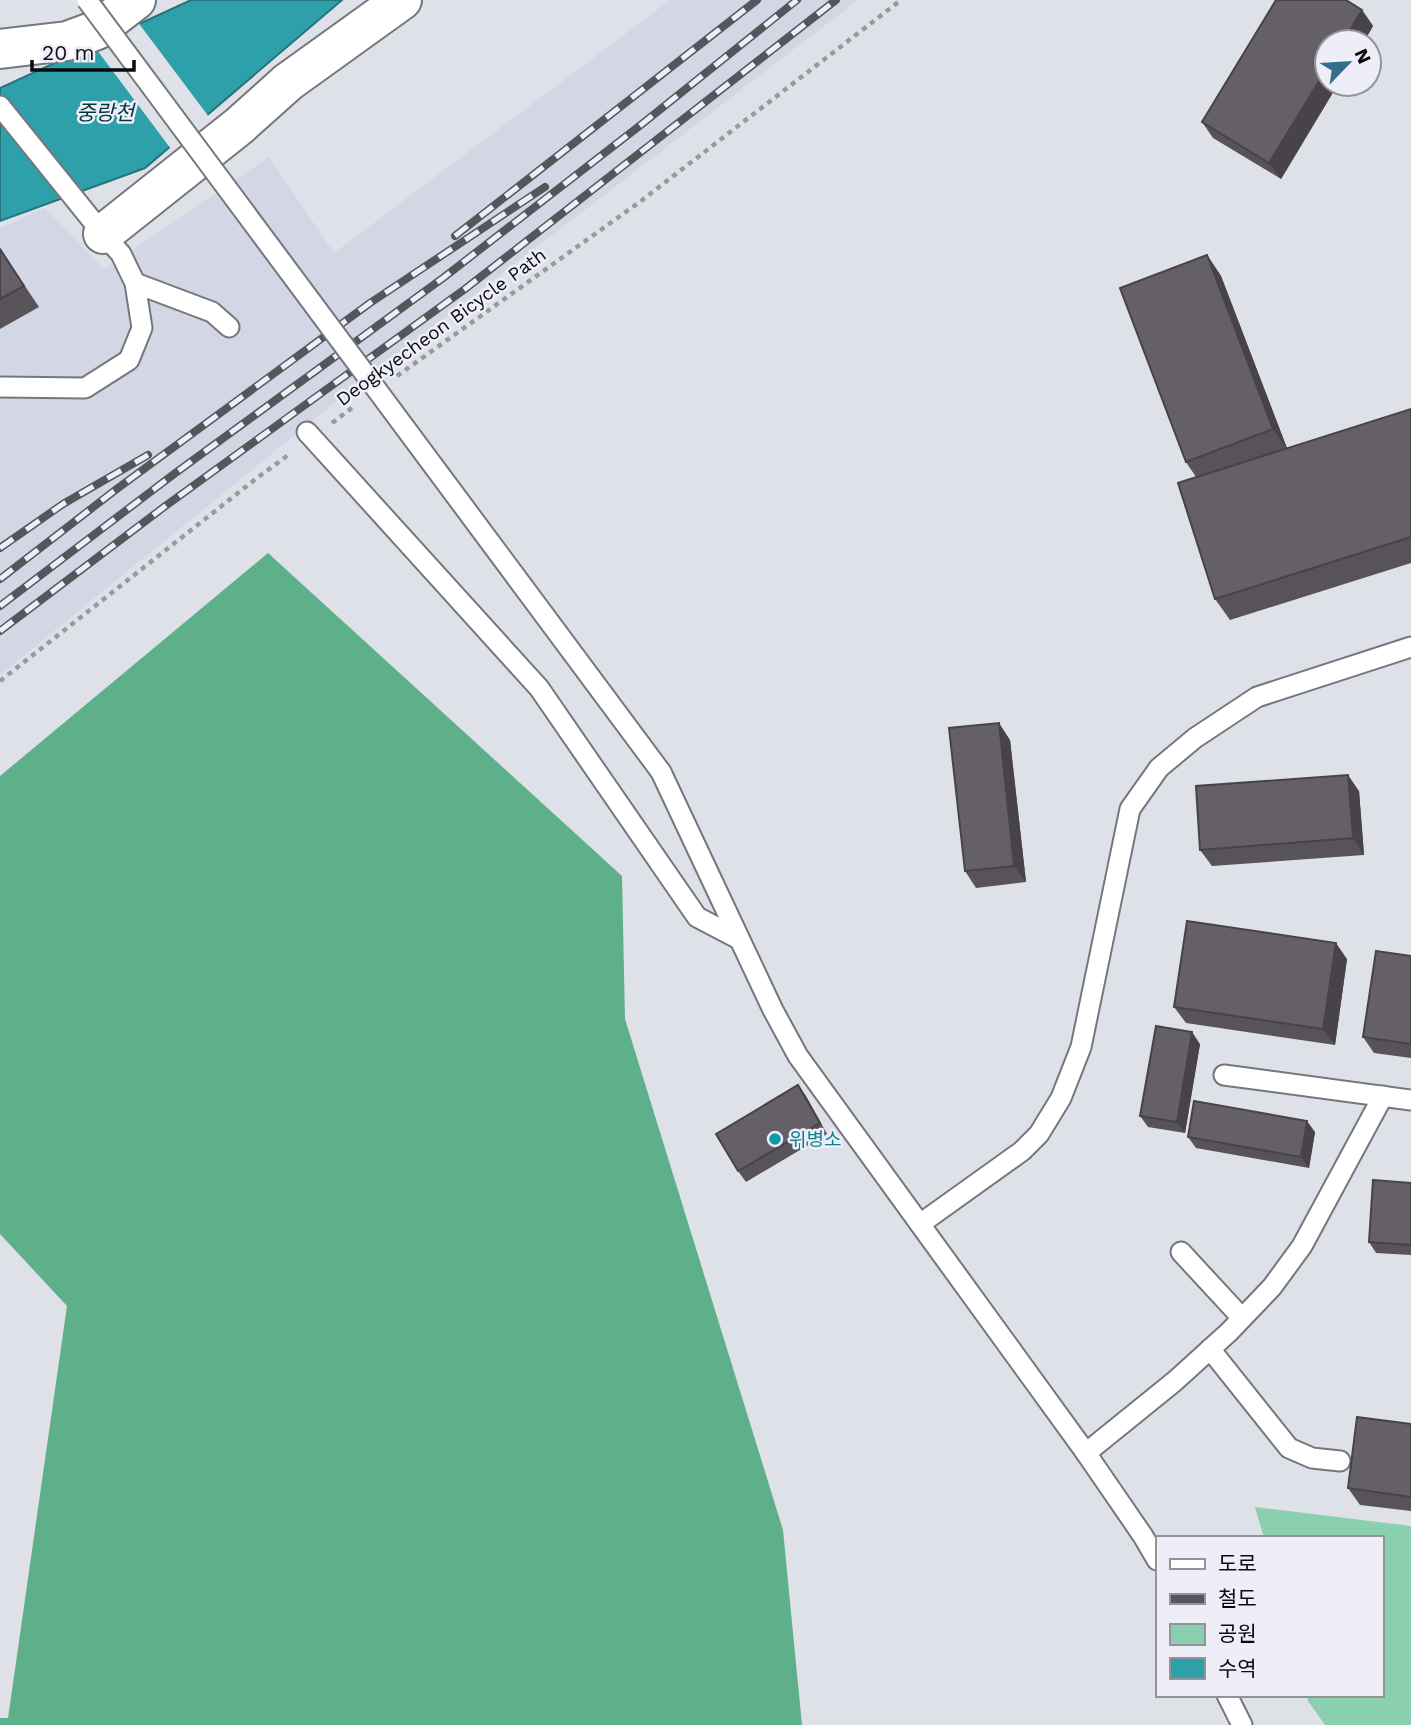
<svg xmlns="http://www.w3.org/2000/svg" width="1411" height="1725" font-family="'Work Sans','Noto Sans KR',sans-serif">
	<style>
		.built { fill: #d3d6e5 }
		.green { fill: #8acfae }
		.forest { fill: #5eb08b }
		.water { fill: #2ea0aa; stroke: #24747c; stroke-width: 2 }
		.pier { fill: #dfe1e9 }
		.lines { fill: none; stroke-linecap: round; stroke-linejoin: round }
		.lane-casing { stroke: #75767e; stroke-width: 23 }
		.street-casing { stroke: #75767e; stroke-width: 42 }
		.path { stroke: #999aa0; stroke-width: 4.5; stroke-dasharray: 5 5; stroke-linecap: butt }
		.lane { stroke: #fff; stroke-width: 19 }
		.street { stroke: #fff; stroke-width: 38 }
		.rail-casing { stroke: #55565b; stroke-width: 8 }
		.rail { stroke: #edeef7; stroke-width: 5; stroke-dasharray: 16; stroke-linecap: butt }
		.lane-bridge-casing { stroke: #75767e; stroke-width: 23; stroke-linecap: butt }
		.lane-bridge { stroke: #fff; stroke-width: 19 }
		.wall { fill: #575359 }
		.shaded-wall { fill: #474348 }
		.building { fill: #656067; stroke: #474348; stroke-width: 2 }
		.culture-dot { fill: #0f9aa8; stroke: #edeef7; stroke-width: 2.5 }
		.labels { text-anchor: middle; dominant-baseline: central; stroke-width: 5; stroke-linejoin: round; paint-order: stroke }
		.street-label { font-size: 19px; fill: #0c0c0f; stroke: #edeef7 }
		.culture-label { font-size: 19px; fill: #0d838f; stroke: #edeef7; text-anchor: start }
		.water-label { font-size: 21px; font-style: italic; fill: #003539; stroke: #edeef7 }
	</style>
	<rect width="100%" height="100%" fill="#dfe1e9"/>
	<!-- built -->
	<path class="built" d="M670 0H858L344 395 0 675V228L44 208 104 269 269 157 334 253Z"/>
	<!-- green -->
	<path class="green" d="M1255 1507 1411 1526V1725H1325L1308 1701 1307 1695H1381V1538H1264Z"/>
	<!-- forest -->
	<path class="forest" d="M268 553 622 876 625 1019 783 1530 802 1725H0V1718H8L67 1306 0 1234V776Z"/>
	<!-- water -->
	<path class="water" d="M191 0H342L145 168 0 221V88Z"/>
	<!-- pier -->
	<path class="pier" d="M137 21 209 117 171 149 91 42Z"/>
	<g class="lines">
		<!-- lane casing -->
		<g class="lane-casing">
			<g id="lane">
				<path d="M0 106 103 234 121 254 135 283 142 328 129 360 85 388 0 387"/>
				<path d="M135 283 212 312 229 327"/>
				<path d="M307 432 539 688 697 917 739 939"/>
				<path d="M661 772 773 1010 798 1056 1086 1453 1143 1536 1157 1560"/>
				<path d="M1224 1075 1411 1100"/>
				<path d="M920 1224 1022 1151 1039 1134 1061 1098 1081 1047 1130 809 1159 768 1195 738 1257 697 1411 647"/>
				<path d="M1181 1252 1242 1318"/>
				<path d="M1210 1349 1289 1448 1312 1458 1340 1461"/>
				<path d="M1086 1453 1175 1381 1229 1332 1272 1287 1302 1246 1383 1096"/>
				<path d="M1227 1695 1242 1725"/>
			</g>
		</g>
		<!-- street casing -->
		<g class="street-casing">
			<g id="street">
				<path d="M0 49 67 41 97 30 136 0"/>
				<path d="M103 234 239 126 288 82 402 0"/>
			</g>
		</g>
		<!-- path -->
		<g class="path">
			<path d="M397 376 641 201 901 0"/>
			<path d="M332 423 356 405"/>
			<path d="M0 681 257 478 291 453"/>
		</g>
		<!-- lane -->
		<use href="#lane" class="lane"/>
		<!-- street -->
		<use href="#street" class="street"/>
		<!-- rail casing -->
		<g class="rail-casing">
			<g id="rail">
				<path d="M455 236 757 0"/>
				<path d="M0 548 63 504 148 455"/>
				<path d="M0 579 118 488 370 303 545 187"/>
				<path d="M0 606 174 474 443 278 642 124 797 0"/>
				<path d="M0 631 164 507 465 289 836 0"/>
			</g>
		</g>
		<!-- rail -->
		<use href="#rail" class="rail"/>
		<!-- lane-bridge casing -->
		<g class="lane-bridge-casing">
			<path id="lane-bridge" d="M87 0 661 772"/>
		</g>
		<!-- lane-bridge -->
		<use href="#lane-bridge" class="lane-bridge"/>
	</g>
	<!-- wall -->
	<g class="wall">
		<path d="M1362 10 1373 26 1281 179 1213 138 1202 122Z"/>
		<path d="M0 249 39 307 0 329Z"/>
		<path d="M1207 255 1221 276 1287 448 1411 409V563L1230 620 1215 599 1196 477 1186 462Z"/>
		<path d="M1010 740 1026 882 976 888 965 871Z"/>
		<path d="M1359 791 1364 855 1212 866 1200 850Z"/>
		<path d="M1411 956V1058L1374 1053 1363 1037Z"/>
		<path d="M1347 959 1335 1045 1186 1023 1174 1007Z"/>
		<path d="M1200 1044 1185 1133 1148 1127 1140 1116Z"/>
		<path d="M798 1085 827 1134 746 1182 738 1171Z"/>
		<path d="M1315 1132 1309 1168 1196 1148 1188 1137Z"/>
		<path d="M1411 1183V1255L1376 1253 1369 1242Z"/>
		<path d="M1411 1424V1511L1360 1505 1348 1488Z"/>
	</g>
	<!-- shaded-wall -->
	<g class="shaded-wall">
		<path d="M1362 10 1373 26 1364 42H1343Z"/>
		<path d="M1327 68V84H1338L1281 179 1269 163Z"/>
		<path d="M1207 255 1221 276 1288 451 1273 429Z"/>
		<path d="M999 723 1010 740 1026 882 1014 866Z"/>
		<path d="M1348 775 1359 791 1364 855 1353 838Z"/>
		<path d="M1336 943 1347 959 1335 1045 1323 1029Z"/>
		<path d="M1192 1032 1200 1044 1185 1133 1177 1122Z"/>
		<path d="M798 1085 806 1096 827 1134 820 1123Z"/>
		<path d="M1307 1121 1315 1132 1309 1168 1301 1157Z"/>
	</g>
	<!-- building -->
	<g class="building">
		<path d="M1276 0H1346L1362 10 1343 42H1327V68L1269 163 1202 122Z"/>
		<path d="M0 249 24 286 0 299Z"/>
		<path d="M1207 255 1273 429 1186 462 1120 288Z"/>
		<path d="M1411 409V537L1215 599 1178 483Z"/>
		<path d="M999 723 1014 866 965 871 949 728Z"/>
		<path d="M1348 775 1353 838 1200 850 1196 786Z"/>
		<path d="M1187 921 1336 943 1323 1029 1174 1007Z"/>
		<path d="M1376 951 1411 956V1044L1363 1037Z"/>
		<path d="M1156 1026 1192 1032 1177 1122 1140 1116Z"/>
		<path d="M798 1085 820 1123 738 1171 716 1134Z"/>
		<path d="M1194 1101 1307 1121 1301 1157 1188 1137Z"/>
		<path d="M1373 1180 1411 1183V1245L1369 1242Z"/>
		<path d="M1357 1417 1411 1424V1497L1348 1488Z"/>
	</g>
	<!-- markers -->
	<circle class="culture-dot" cx="775" cy="1139" r="7"/>
	<g class="labels">
		<!-- street labels -->
		<g class="street-label">
			<text transform="translate(441 327) rotate(-36)">Deogkyecheon Bicycle Path</text>
		</g>
		<!-- culture labels -->
		<g class="culture-label">
			<text x="789" y="1139">위병소</text>
		</g>
		<!-- water labels -->
		<g class="water-label">
			<text x="105" y="112">중랑천</text>
		</g>
	</g>
	<!-- legend -->
	<rect x="1156" y="1536" width="228" height="161" fill="#edeef7" stroke="#93949a" stroke-width="2"/>
	<rect x="1170" y="1559" width="35" height="10" fill="#ffffff" stroke="#93949a" stroke-width="2"/>
	<text x="1218" y="1571" font-size="21" fill="#0c0c0f">도로</text>
	<rect x="1170" y="1594" width="35" height="10" fill="#55565b" stroke="#93949a" stroke-width="2"/>
	<text x="1218" y="1606" font-size="21" fill="#0c0c0f">철도</text>
	<rect x="1170" y="1624" width="35" height="21" fill="#8acfae" stroke="#93949a" stroke-width="2"/>
	<text x="1218" y="1641" font-size="21" fill="#0c0c0f">공원</text>
	<rect x="1170" y="1658" width="35" height="21" fill="#2ea0aa" stroke="#93949a" stroke-width="2"/>
	<text x="1218" y="1676" font-size="21" fill="#0c0c0f">수역</text>
	<!-- north arrow -->
	<g transform="translate(1348 63) rotate(65)"><circle r="33" fill="#edeef7" stroke="#93949a" stroke-width="2"/>
	<path d="M0-5L12 26L0 18L-12 26Z" fill="#366e89"/>
	<text y="-10" font-size="19" font-weight="bold" text-anchor="middle" fill="#0c0c0f">N</text>
	</g>
	<!-- scale -->
	<path d="M32 60v10h102v-10" fill="none" stroke="#0c0c0f" stroke-width="3.5"/>
	<text x="42" y="60" font-size="21" fill="#0c0c0f" stroke="#edeef7" stroke-width="5" paint-order="stroke">20 m</text>
</svg>
